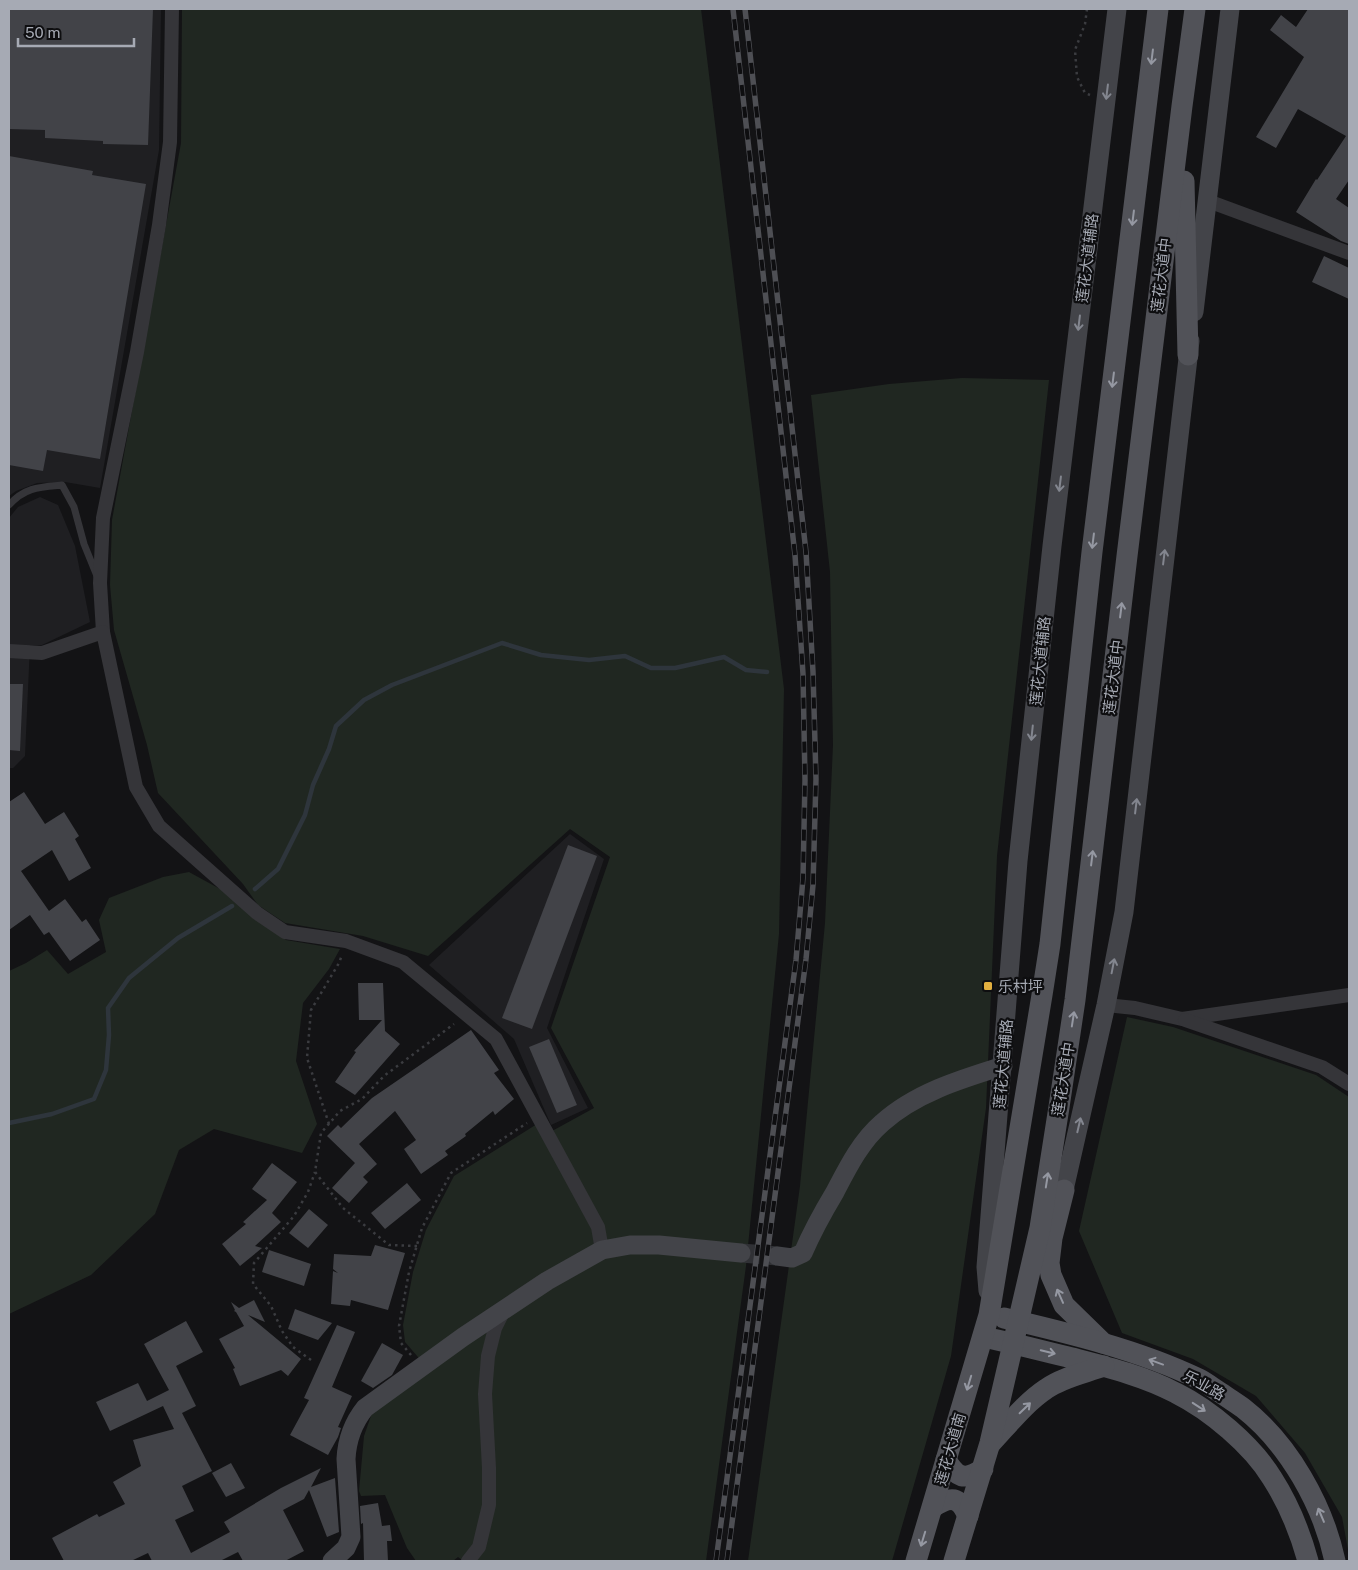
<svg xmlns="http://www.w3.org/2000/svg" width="1358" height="1570" font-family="'Public Sans','Noto Sans SC',sans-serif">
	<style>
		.built { fill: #1f1f22 }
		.green { fill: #202721 }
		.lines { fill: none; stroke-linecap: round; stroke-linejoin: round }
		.stream { stroke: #2e353c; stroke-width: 4.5 }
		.building { fill: #424348 }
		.secondary-tunnel { stroke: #303135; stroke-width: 19; stroke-dasharray: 19 9; stroke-linecap: butt }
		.path { stroke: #3b3c40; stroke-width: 2.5; stroke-dasharray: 2.5 4; stroke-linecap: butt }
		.lane { stroke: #353539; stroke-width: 7 }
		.street { stroke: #353539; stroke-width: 14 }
		.secondary { stroke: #434449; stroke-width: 19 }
		.primary { stroke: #515258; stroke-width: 21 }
		.rail-casing { stroke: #4e4f54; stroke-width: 5.5 }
		.rail { stroke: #0e0e10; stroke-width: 4; stroke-dasharray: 11; stroke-linecap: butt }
		.oneway { stroke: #9598a2 }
		.oneway2 { stroke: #83868f }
		.poi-dot { fill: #e1ae3f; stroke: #0e0e10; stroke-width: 2 }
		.labels { text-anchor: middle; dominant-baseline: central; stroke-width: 4.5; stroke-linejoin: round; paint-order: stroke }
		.street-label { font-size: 15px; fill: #a6aab4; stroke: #0e0e10 }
		.poi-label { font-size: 15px; fill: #a6aab4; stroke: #0e0e10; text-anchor: start }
	</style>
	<rect width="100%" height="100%" fill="#131315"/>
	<!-- built -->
	<g class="built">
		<path d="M9 9H161L159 150 100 488 65 482 37 483 16 491 9 496Z"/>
		<path d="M40 497 58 505 75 546 90 622 42 645H30L25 756 13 768H9V518L18 507Z"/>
		<path d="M570 834 604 859 547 1028 588 1108 551 1125 514 1039 429 965Z"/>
	</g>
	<!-- green -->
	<g class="green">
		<path d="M182 9H701L784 689 779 934 746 1266 706 1561H463L458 1557 453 1561H416L407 1548 385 1495 361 1496 359 1491 364 1436 373 1410 430 1371 405 1342 403 1325 413 1272 426 1230 454 1176 537 1124 543 1136 594 1108 551 1028 610 857 570 829 428 956 363 936 285 923 258 905 243 884 158 793 147 745 114 630 110 585 112 520 181 143Z"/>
		<path d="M962 378 1049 380 997 856 986 1108 951 1356 892 1561H748L800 1186 825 923 833 745 830 572 811 395 889 384Z"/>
		<path d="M189 872 220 889 286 940 340 949 329 969 303 1003 296 1061 317 1124 302 1153 214 1129 179 1150 155 1214 91 1275 9 1314V971L26 963 47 950 68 974 106 952 99 920 109 898 163 877Z"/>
		<path d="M1127 1017 1173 1027 1316 1075 1349 1097V1555L1342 1517 1305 1453 1256 1396 1193 1359 1122 1333 1079 1231Z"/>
	</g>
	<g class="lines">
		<!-- stream -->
		<g class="stream">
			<path d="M255 889 278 869 305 815 313 785 329 749 336 726 364 700 392 685 502 643 541 655 589 660 625 656 651 668H675L724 657 746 670 767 672"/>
			<path d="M9 1123 52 1114 94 1099 106 1070 109 1035 108 1008 129 978 178 938 232 906"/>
		</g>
	</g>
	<!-- building -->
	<g class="building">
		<path d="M9 9H153L148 145 103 144V141L45 138V130L9 129Z"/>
		<path d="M1308 9H1349V180L1336 199 1349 208V244L1341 241 1296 212 1316 179 1317 180 1346 136 1298 109 1276 148 1256 137 1304 57 1270 30 1281 15 1296 27Z"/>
		<path d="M9 156 93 171 92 175 146 184 100 459 47 450 43 471 9 465Z"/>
		<path d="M1324 256 1349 268V299L1312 282Z"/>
		<path d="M9 684H23L20 751 9 750Z"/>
		<path d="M24 792 45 824 64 812 79 836 75 839 91 868 69 881 52 850 21 871 49 911 65 899 82 922 86 919 100 940 70 961 49 932 44 935 30 915 9 930V802Z"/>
		<path d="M568 845 597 856 532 1029 502 1018Z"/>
		<path d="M358 983H383L385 1031 400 1044 355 1095 335 1082 356 1052 354 1051 382 1020H359Z"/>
		<path d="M471 1030 499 1070 494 1073 514 1099 495 1115 493 1111 465 1134 466 1136 445 1151 448 1155 421 1174 404 1149 416 1140 395 1111 359 1144 377 1164 363 1177 368 1182 349 1203 332 1188 355 1163 327 1136 338 1125 341 1128 372 1098Z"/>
		<path d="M549 1039 577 1105 557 1113 529 1047Z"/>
		<path d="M272 1163 297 1182 272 1213 281 1222 255 1246 262 1248 240 1266 222 1244 246 1224 243 1222 267 1200 252 1189Z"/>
		<path d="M407 1183 421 1200 385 1229 371 1213Z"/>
		<path d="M309 1209 328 1225 308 1248 289 1233Z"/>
		<path d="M375 1245 405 1253 388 1310 351 1300 350 1306 331 1304 333 1271 338 1273 333 1269 334 1254 371 1256Z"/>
		<path d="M269 1250 311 1264 304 1286 262 1272Z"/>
		<path d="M254 1300 265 1322 248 1315 301 1359 288 1376 281 1370 240 1386 233 1369 235 1368 219 1339 244 1326 236 1312 234 1311 235 1310 231 1302 239 1308Z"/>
		<path d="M295 1309 332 1323 318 1340 288 1329Z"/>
		<path d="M186 1321 203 1352 176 1366 196 1406 182 1413 212 1471 182 1486 194 1511 175 1520 191 1553 230 1532 224 1522 281 1488 321 1468 311 1487 335 1478 339 1532 327 1537 309 1490 304 1499 283 1510 304 1551 285 1561H243L238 1552 220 1561H152L148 1553 131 1561H64L52 1538 97 1514 99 1517 125 1504 113 1482 141 1466 133 1440 174 1429 163 1406 110 1431 96 1402 138 1383 147 1401 169 1390 144 1344Z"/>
		<path d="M337 1325 355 1332 332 1387 352 1396 338 1427 341 1428 338 1437 328 1455 290 1435 309 1400 304 1398Z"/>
		<path d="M382 1343 403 1355 392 1375 373 1388 361 1381Z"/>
		<path d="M231 1463 245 1488 226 1497 212 1473Z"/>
		<path d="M378 1503 382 1526 390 1525 392 1541H387L388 1561H364L363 1523 361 1524 360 1506Z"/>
	</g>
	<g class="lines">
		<!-- secondary-tunnel -->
		<path class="secondary-tunnel" d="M741 1253 777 1256"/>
		<!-- path -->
		<g class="path">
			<path d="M1087 9 1085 24 1075 50 1077 77 1085 93 1090 95"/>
			<path d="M329 1124 307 1058 311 1010 339 963 342 955"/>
			<path d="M417 1246 389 1245 343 1208 315 1172 321 1133 340 1111 362 1099 384 1076 454 1024"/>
			<path d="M411 1355 401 1343 399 1326 409 1272 422 1228 451 1173 527 1123"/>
			<path d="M311 1360 293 1347 282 1331 271 1306 253 1284 254 1263 294 1216 308 1192 315 1172"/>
		</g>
		<!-- lane -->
		<path class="lane" d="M9 505C25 487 40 487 62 485L74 507 84 544 97 576"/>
		<!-- street -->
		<g class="street">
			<path d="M1208 201 1349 253"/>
			<path d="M103 632 100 583 103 518 137 352 159 225 170 142 172 9"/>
			<path d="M9 651 42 653 103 632 136 787 159 826 257 913 285 932 346 941 403 962 496 1039 598 1227 602 1250"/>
			<path d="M1106 1005 1135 1008 1182 1019 1349 995"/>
			<path d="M1185 1020 1322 1067 1349 1084"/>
			<path d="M468 1561 479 1547 489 1505V1468L485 1394 488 1356 495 1328 504 1310"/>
		</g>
		<!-- secondary -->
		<g class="secondary">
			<path d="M1194 312 1230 9"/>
			<path d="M1064 1190 1106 1005 1124 912 1190 341"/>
			<path d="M777 1256 792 1258 803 1253C812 1232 823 1212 835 1192 848 1167 861 1141 882 1123 915 1093 961 1079 1003 1066"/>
			<path d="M988 1291 986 1267 1018 861 1052 546 1117 9"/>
			<path d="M332 1561 346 1548 351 1537 346 1459C347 1439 353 1423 365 1408L463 1337 547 1281 602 1250 630 1245H659L741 1253"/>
		</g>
		<!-- primary -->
		<g class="primary">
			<path d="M1184 181 1188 355"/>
			<path d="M1064 1190 1052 1238 1049 1263 1051 1275 1064 1305 1103 1343"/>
			<path d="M1004 1318C1068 1333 1139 1350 1199 1379 1207 1383 1214 1389 1221 1393 1228 1398 1236 1403 1243 1408 1289 1444 1323 1505 1335 1561"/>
			<path d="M983 1337C1013 1343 1042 1351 1072 1358 1107 1367 1144 1376 1176 1393 1210 1410 1252 1445 1272 1478 1288 1503 1300 1532 1308 1561"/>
			<path d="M991 1443C1008 1425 1025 1403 1046 1389 1063 1377 1085 1373 1104 1366"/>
			<path d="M946 1460C957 1478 964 1481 983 1469"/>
			<path d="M933 1507C951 1496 959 1496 968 1516"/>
			<path d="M916 1561 989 1315 1042 995 1050 944 1092 552 1158 9"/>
			<path d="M954 1561 990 1443 1040 1228 1059 1107 1075 1000 1127 556 1182 106 1195 9"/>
		</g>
		<!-- rail casing -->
		<g class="rail-casing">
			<g id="rail">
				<path d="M716 1561 796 960 803 878 805 780 803 674 795 555 733 9"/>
				<path d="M727 1561 806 959 813 885 816 779 813 672 806 552 745 9"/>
			</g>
		</g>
		<!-- rail -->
		<use href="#rail" class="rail"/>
	</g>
	<!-- one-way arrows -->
	<defs><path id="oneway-shaft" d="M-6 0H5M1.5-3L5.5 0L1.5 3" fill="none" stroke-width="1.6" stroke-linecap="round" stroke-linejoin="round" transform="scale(1.25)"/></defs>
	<g class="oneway">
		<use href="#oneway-shaft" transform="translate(1152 57) rotate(97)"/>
		<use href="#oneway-shaft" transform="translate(1133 218) rotate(97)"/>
		<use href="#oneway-shaft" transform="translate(1113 380) rotate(97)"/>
		<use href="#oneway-shaft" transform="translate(1093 541) rotate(97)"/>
		<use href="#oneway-shaft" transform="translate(1121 610) rotate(-83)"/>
		<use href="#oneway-shaft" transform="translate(1092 858) rotate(-83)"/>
		<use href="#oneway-shaft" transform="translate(1073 1019) rotate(-81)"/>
		<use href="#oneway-shaft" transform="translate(1047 1180) rotate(-81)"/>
		<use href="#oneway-shaft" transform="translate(1060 1296) rotate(-114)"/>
		<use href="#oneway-shaft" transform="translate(1048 1352) rotate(14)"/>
		<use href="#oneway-shaft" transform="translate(1156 1362) rotate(-160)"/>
		<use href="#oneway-shaft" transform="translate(969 1383) rotate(107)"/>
		<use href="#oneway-shaft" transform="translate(1199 1407) rotate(33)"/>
		<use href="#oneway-shaft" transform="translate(1025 1408) rotate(-44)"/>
		<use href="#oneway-shaft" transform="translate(1321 1515) rotate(-113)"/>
		<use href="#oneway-shaft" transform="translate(923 1539) rotate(107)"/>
	</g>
	<g class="oneway2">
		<use href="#oneway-shaft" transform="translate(1107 92) rotate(97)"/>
		<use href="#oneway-shaft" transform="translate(1079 323) rotate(97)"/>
		<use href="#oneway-shaft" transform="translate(1060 484) rotate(97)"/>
		<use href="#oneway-shaft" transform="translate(1164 557) rotate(-83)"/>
		<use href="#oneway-shaft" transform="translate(1032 733) rotate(96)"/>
		<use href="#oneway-shaft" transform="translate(1136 806) rotate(-83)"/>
		<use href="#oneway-shaft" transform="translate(1113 966) rotate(-79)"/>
		<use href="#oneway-shaft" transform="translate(1079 1125) rotate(-77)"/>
	</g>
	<!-- markers -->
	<rect class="poi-dot" x="983" y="981" width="10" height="10" rx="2.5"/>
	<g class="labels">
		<!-- street labels -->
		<g class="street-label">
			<text transform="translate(1087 258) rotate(-83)">莲花大道辅路</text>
			<text transform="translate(1161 275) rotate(-83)">莲花大道中</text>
			<text transform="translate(1040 661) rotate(-84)">莲花大道辅路</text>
			<text transform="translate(1113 677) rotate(-83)">莲花大道中</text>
			<text transform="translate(1003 1064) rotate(-85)">莲花大道辅路</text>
			<text transform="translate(1063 1079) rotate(-81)">莲花大道中</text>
			<text transform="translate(1204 1385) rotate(29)">乐业路</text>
			<text transform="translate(950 1449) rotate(-74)">莲花大道南</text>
		</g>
		<!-- poi labels -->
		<g class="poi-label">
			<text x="998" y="986">乐村坪</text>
		</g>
	</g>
	<!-- border -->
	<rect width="1358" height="1570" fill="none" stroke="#a6aab4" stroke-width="20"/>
	<!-- scale -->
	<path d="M18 38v8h116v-8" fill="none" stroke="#a6aab4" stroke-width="2.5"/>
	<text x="25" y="38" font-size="15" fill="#a6aab4" stroke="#0e0e10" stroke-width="4" paint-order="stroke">50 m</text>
</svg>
